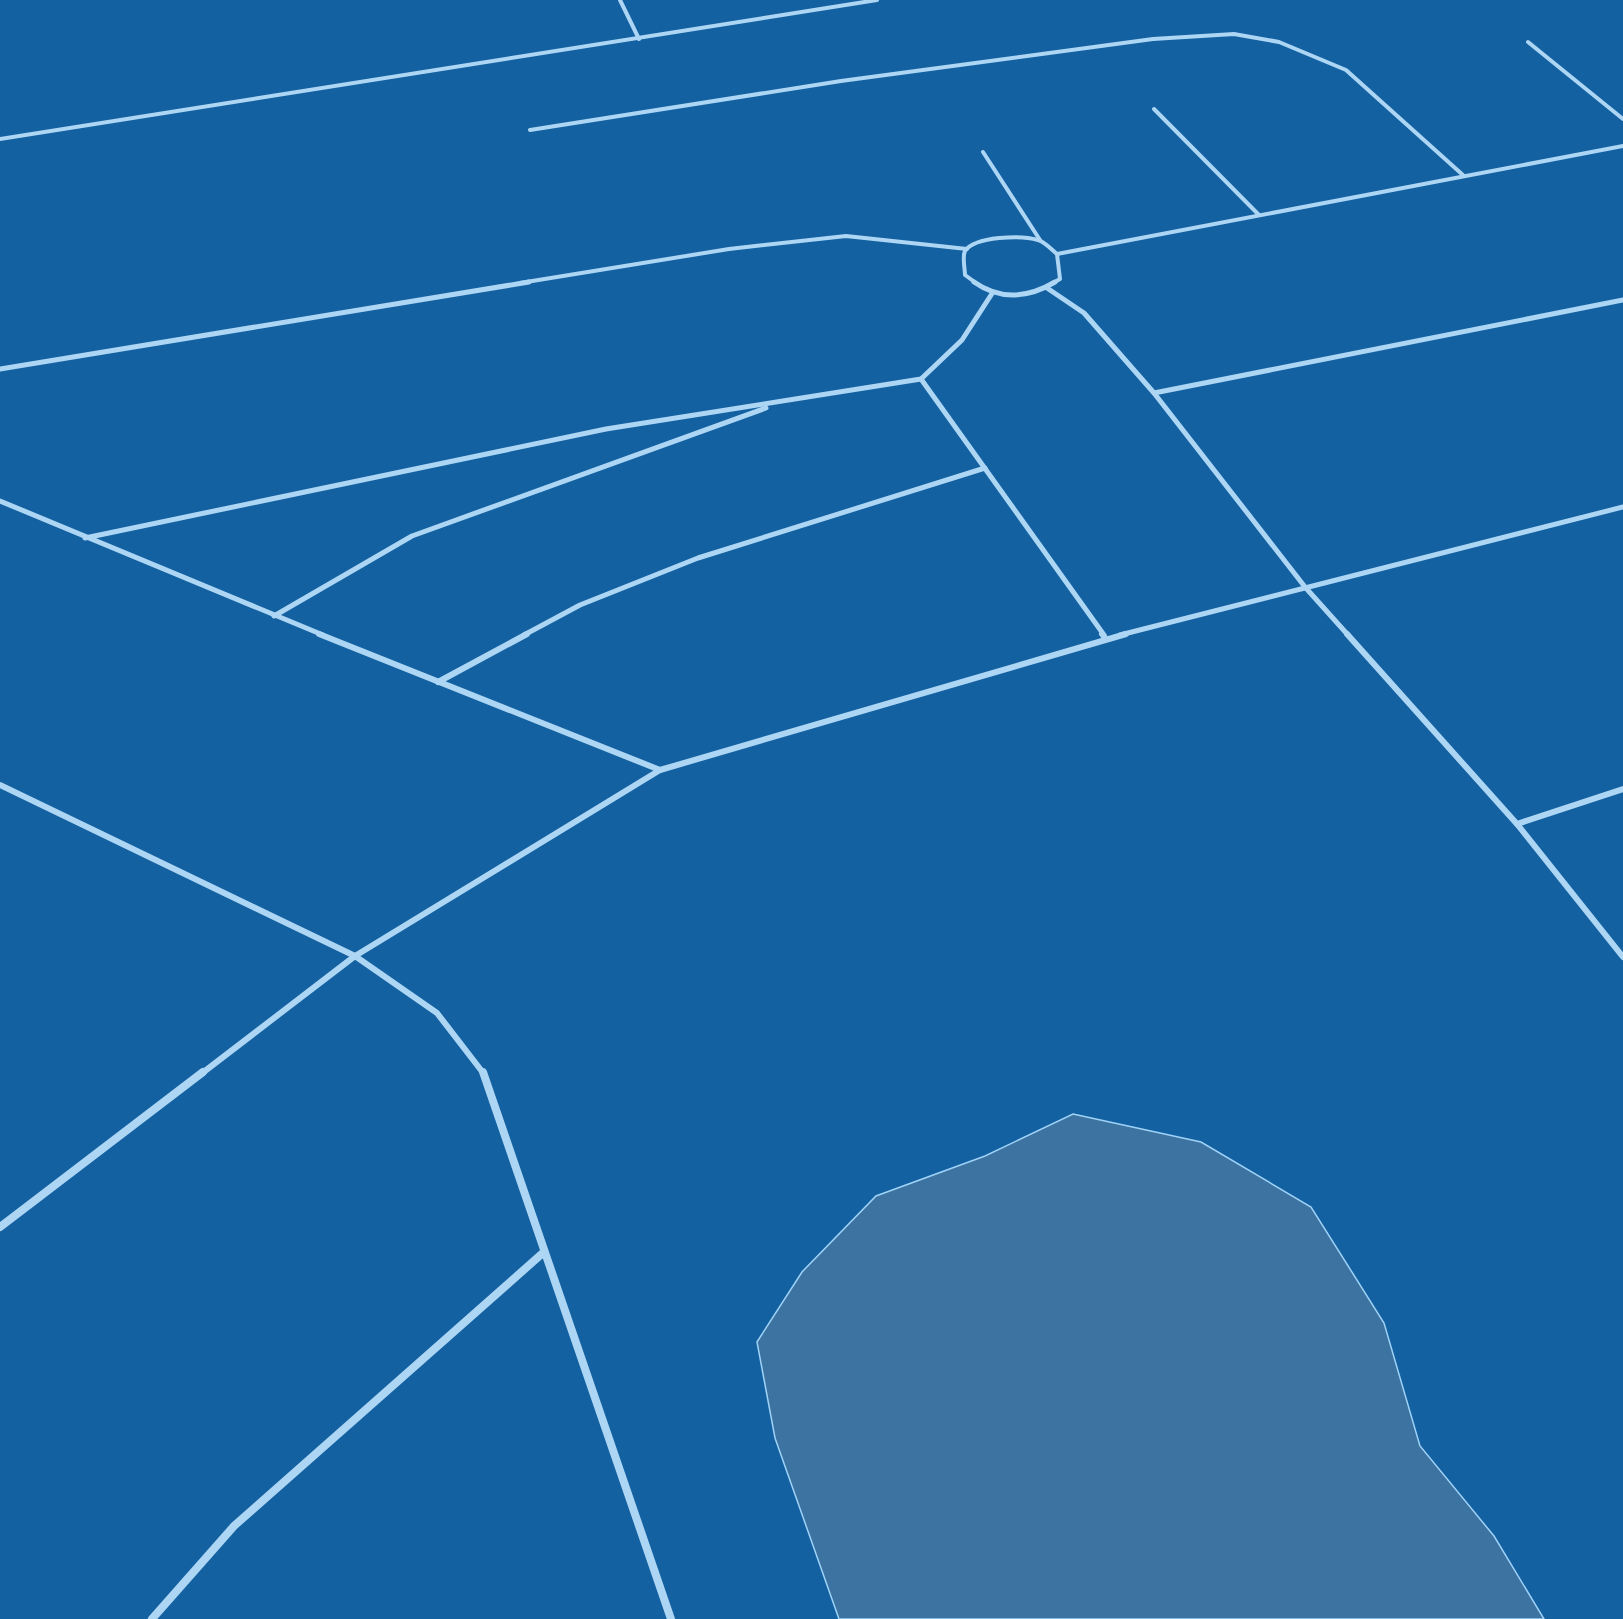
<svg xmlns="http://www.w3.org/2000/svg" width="1623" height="1619" font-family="'Golos Text',sans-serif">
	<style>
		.water { fill: #3d73a0; stroke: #9fd2f7; stroke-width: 1.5 }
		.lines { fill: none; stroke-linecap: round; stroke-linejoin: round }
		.minor-far3 { stroke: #add5f4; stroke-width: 4 }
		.minor-far2 { stroke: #add5f4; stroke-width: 5 }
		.minor-far1 { stroke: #add5f4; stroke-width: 6 }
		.minor { stroke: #add5f4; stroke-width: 8 }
	</style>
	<rect width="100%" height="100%" fill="#1361a1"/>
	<!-- water -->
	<path class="water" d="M1073 1114 1201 1142 1311 1207 1384 1323 1420 1446 1494 1536 1544 1619H839L775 1438 757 1342 802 1272 876 1196 985 1156Z"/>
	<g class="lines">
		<!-- minor-far3 -->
		<g class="minor-far3">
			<path d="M620 0 639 39"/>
			<path d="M1528 42 1623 119"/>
			<path d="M1154 109 1259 215"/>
			<path d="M530 130 841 81 1153 39 1234 34 1279 42 1346 70 1464 176"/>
			<path d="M0 139 877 0"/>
			<path d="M983 152 1040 240"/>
			<path d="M1057 254 1623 146"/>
			<path d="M520 283 729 249 846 236 967 249"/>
			<path d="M976 283 965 275C965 269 962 257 965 251 975 236 1022 235 1038 240 1045 242 1051 249 1057 254L1060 279 1053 283"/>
		</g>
		<!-- minor-far2 -->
		<g class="minor-far2">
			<path d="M974 282C1001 301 1028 298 1055 282"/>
			<path d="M1047 288 1084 313 1154 393 1305 587 1348 635"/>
			<path d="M0 369 529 282"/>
			<path d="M921 379 1104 635"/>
			<path d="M1154 393 1623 300"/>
			<path d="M0 501 323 635"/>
			<path d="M85 538 606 429 921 379 962 340 993 292"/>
			<path d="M274 616 412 536 766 408"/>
			<path d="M524 635 580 605 698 558 985 468"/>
			<path d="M1120 635 1623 507"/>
		</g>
		<!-- minor-far1 -->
		<g class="minor-far1">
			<path d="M319 634 660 770"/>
			<path d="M1102 634 1106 639"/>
			<path d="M1347 634 1517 824 1623 957"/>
			<path d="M438 682 527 634"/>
			<path d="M0 785 355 956 437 1013 484 1074"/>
			<path d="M1517 824 1623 789"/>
			<path d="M201 1074 355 956 660 770 1126 634"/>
		</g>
		<!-- minor -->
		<g class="minor">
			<path d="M483 1072 671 1619"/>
			<path d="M0 1227 203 1072"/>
			<path d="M152 1619 234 1526 544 1252"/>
		</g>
	</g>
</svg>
